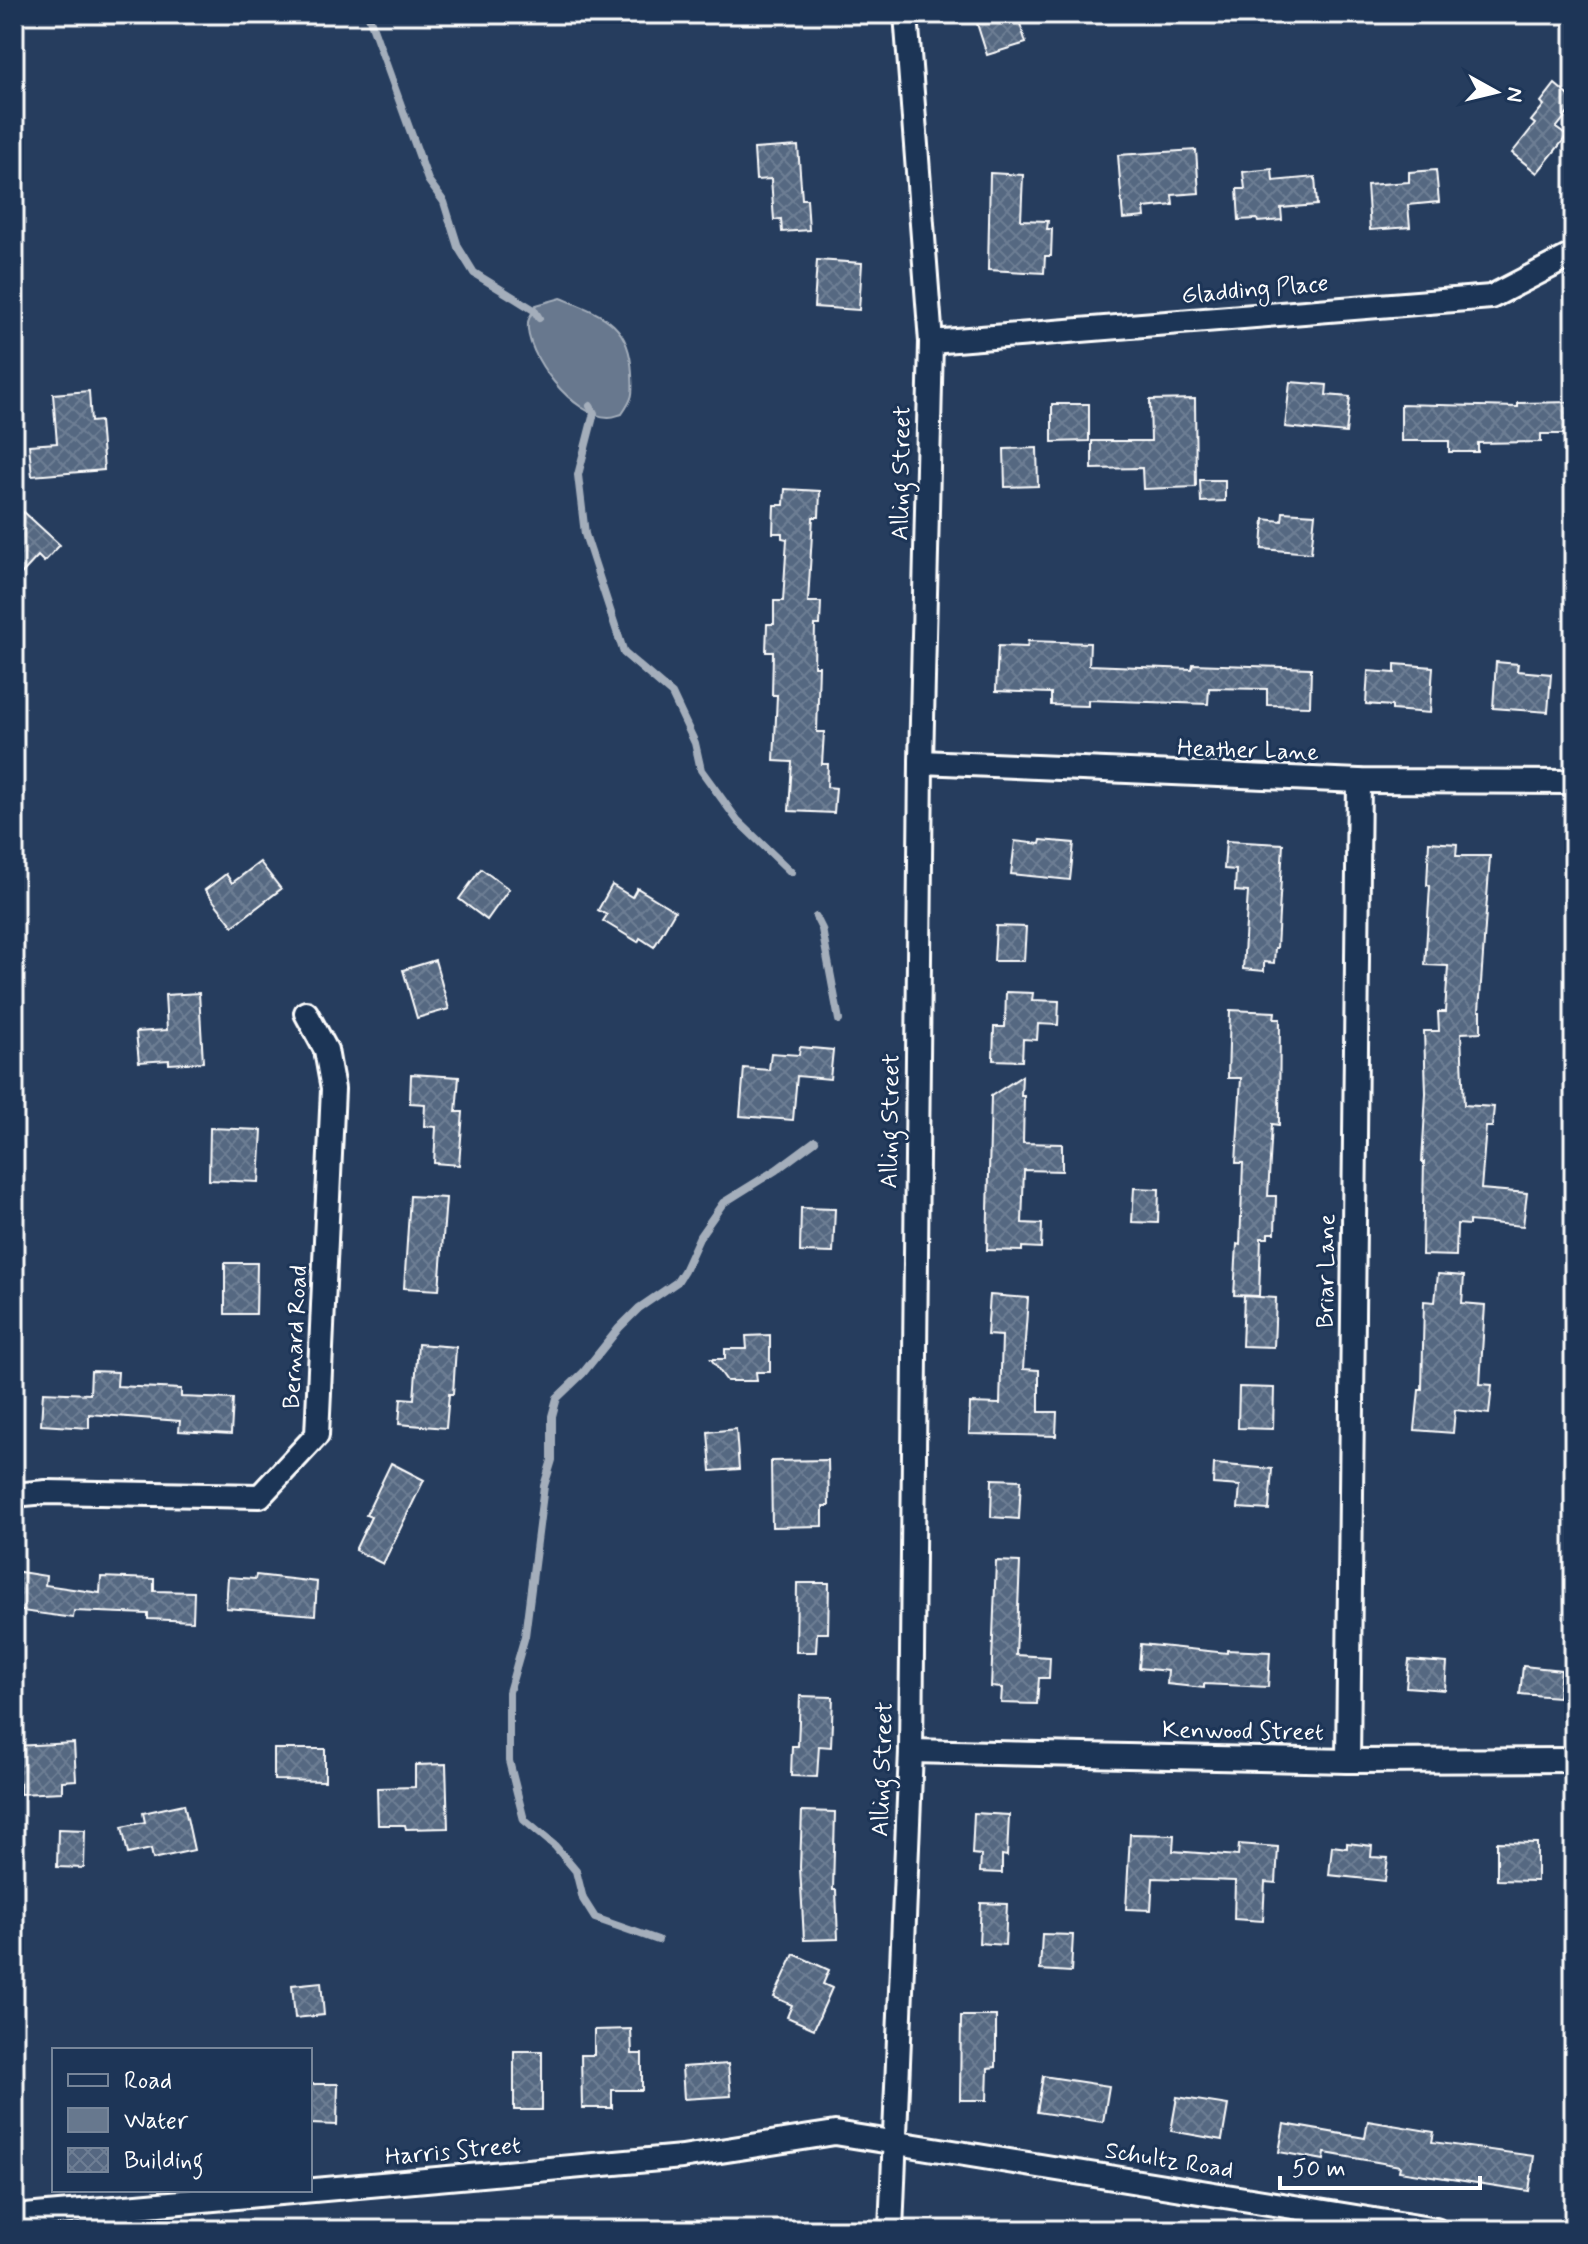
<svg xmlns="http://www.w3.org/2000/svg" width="1588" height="2244" font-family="Mynerve,sans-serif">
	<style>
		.water { fill: #67788e; stroke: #a4aebb; stroke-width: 2 }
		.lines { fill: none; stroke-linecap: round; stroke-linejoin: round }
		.stream { stroke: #a4aebb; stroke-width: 8 }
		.building { fill: url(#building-cross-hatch); stroke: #fff; stroke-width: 2 }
		.minor-casing { stroke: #fff; stroke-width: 28 }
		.minor { stroke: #1d3557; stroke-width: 22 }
		.labels { text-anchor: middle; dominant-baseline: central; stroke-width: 6; stroke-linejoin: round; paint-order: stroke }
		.street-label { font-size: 24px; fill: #fff; stroke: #1d3557 }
	</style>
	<defs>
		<pattern id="building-cross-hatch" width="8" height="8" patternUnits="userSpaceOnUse" patternTransform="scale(2)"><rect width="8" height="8" fill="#556781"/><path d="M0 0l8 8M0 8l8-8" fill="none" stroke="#6e7e94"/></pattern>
	</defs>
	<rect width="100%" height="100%" fill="#263d5e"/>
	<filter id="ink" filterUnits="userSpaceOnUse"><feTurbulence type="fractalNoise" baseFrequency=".0125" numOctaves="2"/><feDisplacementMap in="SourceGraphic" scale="16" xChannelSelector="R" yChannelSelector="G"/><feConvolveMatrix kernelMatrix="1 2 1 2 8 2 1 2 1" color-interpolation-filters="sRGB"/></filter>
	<g filter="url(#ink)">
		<!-- water -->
		<path class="water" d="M561 298C603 315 630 323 632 374 633 394 634 397 622 414 618 415 614 417 609 417 575 418 524 355 528 322 529 317 534 310 536 305Z"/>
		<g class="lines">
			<!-- stream -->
			<g class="stream">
				<path d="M368 14 428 180 444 202 458 247 474 273 534 310 539 318"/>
				<path d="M590 406 594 413 578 475 585 534 624 653 672 694 695 743 701 770 738 821 791 872"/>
				<path d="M816 917 822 929 839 1020"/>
				<path d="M658 1940 595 1918 583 1899 576 1871 555 1846 524 1820 509 1761V1692L525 1636 544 1486 552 1460V1416L557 1398 583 1373 619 1328 639 1308 677 1282 684 1271 700 1236 723 1203 776 1170 815 1141"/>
			</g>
		</g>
		<!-- building -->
		<g class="building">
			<path d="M974 14H1017L1026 43 987 55Z"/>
			<path d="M1555 84 1574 100V106L1556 128 1567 136 1537 173 1512 153 1535 124 1531 121 1544 105 1541 102Z"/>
			<path d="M798 146 802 199H807L809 230 782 232 781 219 774 220 771 179 756 180 754 149Z"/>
			<path d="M1196 150 1199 193 1172 195 1173 205 1144 208 1145 217 1123 219 1118 155Z"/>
			<path d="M1272 169 1273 181 1315 177 1317 205 1281 208 1282 220 1258 222 1257 219 1239 220 1237 189H1245L1243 172Z"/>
			<path d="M1436 170 1439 202 1408 205 1410 227 1370 230 1367 185 1409 182V172Z"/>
			<path d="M990 173 1023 175 1021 220 1048 221 1047 229H1052L1051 256H1045L1044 273 988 270Z"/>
			<path d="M817 260 862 263 859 310 814 307Z"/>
			<path d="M1290 382 1327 385 1326 395 1350 397 1346 433 1285 427Z"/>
			<path d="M89 391 91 422 100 421 104 470 32 476 29 445 57 443 53 394Z"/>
			<path d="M1195 399 1196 487 1143 489 1142 468 1092 469V441H1151L1150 400Z"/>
			<path d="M1574 402V434H1541V442L1478 443V452H1449V441H1401V404L1518 407V403Z"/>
			<path d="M1052 404H1089V441L1052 442Z"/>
			<path d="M1037 448 1038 486 1005 487 1004 449Z"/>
			<path d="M1200 480H1225V501L1201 502Z"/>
			<path d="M785 489 820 491 819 517H813L808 602H821L820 625H815L814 666H819L817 732H824L822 764H828L827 787 836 788 834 813 789 811 792 762 774 761 777 695H772L773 652H766L767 624H774V601H783L787 539 782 538V533H773L774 505H784Z"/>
			<path d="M24 512 60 545 44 562 38 556 14 582V523Z"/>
			<path d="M1283 512 1315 514 1311 553 1262 549 1264 519 1282 521Z"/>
			<path d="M1028 641 1090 643 1089 665 1192 669 1193 664 1311 668 1310 706 1267 705V689L1209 688 1208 704 1088 700V706L1051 705V693L996 691 998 646 1027 647Z"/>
			<path d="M1496 662 1518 664 1517 671 1551 674 1548 712 1493 708Z"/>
			<path d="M1395 664 1433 667 1430 713 1392 710V706L1366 704 1368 671 1395 673Z"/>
			<path d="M1041 840 1074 843 1070 880 1011 874 1015 841 1040 844Z"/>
			<path d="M1226 841 1283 844 1277 948H1275L1274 963 1264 962V971L1243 969 1248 892 1235 891 1236 870 1224 869Z"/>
			<path d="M1429 842 1457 844 1456 856H1490L1479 1011H1481V1032L1461 1033 1464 1105 1494 1107 1492 1127H1486L1481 1189 1527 1193 1523 1226 1469 1221V1225L1457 1224 1456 1256 1422 1255 1424 1162H1422L1426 1093 1424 1031H1439L1438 1012H1445L1448 966 1425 965 1430 886 1427 885Z"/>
			<path d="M260 862 281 889 233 926 205 890 226 874 232 883Z"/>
			<path d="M481 869 509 889 487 920 459 899Z"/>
			<path d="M612 885 632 897 637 888 675 911 654 947 640 938 638 942 603 921 607 915 598 910Z"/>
			<path d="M996 926 1026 927 1024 961H994Z"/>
			<path d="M435 960 449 1009 417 1018 403 970Z"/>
			<path d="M1006 992 1033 993 1032 1000 1059 1001 1058 1025 1038 1024 1037 1040 1023 1039 1022 1061 993 1060 994 1027H1005Z"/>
			<path d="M199 993 203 1062 169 1064V1060L139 1062 136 1032 167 1030 165 995Z"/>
			<path d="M1230 1010 1275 1012 1274 1019H1280L1279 1125 1272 1124 1268 1196H1276L1275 1233H1268V1238H1261L1259 1296 1234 1295 1237 1244 1240 1245 1243 1163H1236L1241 1078H1228Z"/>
			<path d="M800 1047 833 1050 830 1079 797 1076 793 1120 740 1116 744 1068 769 1070 771 1053 799 1055Z"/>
			<path d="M411 1074 459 1077 456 1112H463L459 1165 434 1163 436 1127 424 1126 425 1104 410 1103Z"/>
			<path d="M1022 1076 1021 1096H1024L1023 1143 1062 1144V1171L1024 1170 1022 1223 1042 1224 1041 1248 1022 1247V1251L987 1250 991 1096Z"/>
			<path d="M210 1128 262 1130 259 1182 209 1180Z"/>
			<path d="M1134 1188 1159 1189 1158 1223 1132 1222Z"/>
			<path d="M410 1196 446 1198 439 1290 404 1288Z"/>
			<path d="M801 1208 835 1209 833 1253 800 1252Z"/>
			<path d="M225 1263H257L256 1314H225Z"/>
			<path d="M1438 1274 1464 1276 1462 1303 1485 1305 1480 1384 1492 1385 1489 1414 1455 1410 1453 1433 1415 1430 1419 1390H1422L1424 1301 1435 1302Z"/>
			<path d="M990 1295 1028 1298 1023 1369 1039 1370V1412H1057L1056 1436 969 1434 970 1403 1000 1404 1002 1336 987 1335Z"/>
			<path d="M1244 1296 1276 1298 1274 1347 1242 1346Z"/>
			<path d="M770 1335V1372H756L757 1381H727L711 1359H725V1349H747L746 1336Z"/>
			<path d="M418 1344 456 1347 453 1394H449L446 1428 399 1424 401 1398 414 1399Z"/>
			<path d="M91 1371 118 1372 117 1386 181 1389V1397L233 1399 231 1434 179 1431 180 1421 89 1414V1428L41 1425 43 1392 90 1394Z"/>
			<path d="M1239 1387 1274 1388 1273 1429 1238 1428Z"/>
			<path d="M736 1429 739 1469 711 1471 708 1432Z"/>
			<path d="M828 1460 829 1506H823V1526L772 1527 771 1461Z"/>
			<path d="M391 1463 424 1480 383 1564 355 1550 371 1517 366 1515Z"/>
			<path d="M1214 1464 1272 1469 1269 1510 1238 1508 1240 1486 1213 1484Z"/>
			<path d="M992 1479 1021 1480 1019 1519 991 1517Z"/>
			<path d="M996 1561 1020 1562 1016 1655 1050 1657 1049 1678H1039L1037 1704 1001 1703 1002 1688 991 1687Z"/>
			<path d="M14 1571 46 1576 45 1585 100 1593 101 1577 154 1579V1591L194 1592 193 1621 148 1619V1614L74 1611 73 1618 14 1610Z"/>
			<path d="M256 1575 317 1582 315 1615 226 1608 228 1577 255 1579Z"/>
			<path d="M797 1583H829L828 1633H817L816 1652H796Z"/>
			<path d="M1141 1644 1227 1653V1650L1270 1652 1268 1687 1204 1684V1688L1167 1684 1168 1671 1139 1668Z"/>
			<path d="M1409 1660 1447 1663 1445 1690 1406 1687Z"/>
			<path d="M1523 1666 1561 1670 1558 1697 1520 1694Z"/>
			<path d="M800 1696 833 1697 831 1747 819 1746 817 1777 791 1776 792 1746H798Z"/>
			<path d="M74 1743 76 1780 62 1781V1792L20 1794V1783H16L14 1746Z"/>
			<path d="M274 1749H325V1781L274 1780Z"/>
			<path d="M446 1764 448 1828 406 1829 405 1825H378L377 1788 415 1787V1765Z"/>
			<path d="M184 1804 194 1850 153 1859 151 1849 128 1854 122 1827 145 1822 143 1813Z"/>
			<path d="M802 1811 835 1812 833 1890H836L838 1939 804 1940 800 1867Z"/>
			<path d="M974 1813 1009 1815 1007 1856 1002 1855V1873L980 1872 981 1855 972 1854Z"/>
			<path d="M58 1829 85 1830 84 1868 57 1867Z"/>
			<path d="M1130 1834 1174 1835 1173 1851 1238 1856 1239 1844 1278 1847 1276 1883 1265 1882 1263 1921 1234 1919 1235 1881 1153 1878 1151 1910 1126 1909Z"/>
			<path d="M1497 1842 1537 1843V1881L1497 1880Z"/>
			<path d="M1347 1843 1372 1846 1371 1857 1388 1858 1385 1881 1329 1875 1332 1846 1347 1848Z"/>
			<path d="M981 1903 1007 1904 1005 1945 979 1943Z"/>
			<path d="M1042 1934 1073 1935 1071 1972 1040 1970Z"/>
			<path d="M794 1954 829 1970 823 1984 832 1988 814 2029 787 2017 792 2005 774 1997Z"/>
			<path d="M321 1982 324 2015 295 2018 292 1985Z"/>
			<path d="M961 2016H996V2067L988 2068 987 2100H960Z"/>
			<path d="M631 2029 632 2054H642V2090H612V2108H582L581 2055H594V2030Z"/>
			<rect x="514" y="2051" width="28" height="59"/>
			<path d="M728 2064 731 2096 684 2099 682 2067Z"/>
			<path d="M1043 2076 1109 2086 1103 2122 1037 2112Z"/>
			<path d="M311 2084H338L337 2125 310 2124Z"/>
			<path d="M1177 2097 1228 2105 1222 2140 1171 2131Z"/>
			<path d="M1368 2121 1434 2132 1432 2142 1534 2156 1529 2191 1399 2171 1400 2166 1325 2153 1324 2160 1279 2152 1284 2124 1365 2138Z"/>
		</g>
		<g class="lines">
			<!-- minor casing -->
			<g class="minor-casing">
				<g id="minor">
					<path d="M931 342 1491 297 1574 254"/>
					<path d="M921 762 1359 781 1574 782"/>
					<path d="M14 1495 46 1492 260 1496 317 1435 333 1089 326 1050 306 1013"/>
					<path d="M911 1751 1348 1761 1574 1760"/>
					<path d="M1348 1761 1359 781"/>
					<path d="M14 2217 682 2157 835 2133 1436 2230"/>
					<path d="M891 2230 911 1751 921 762 931 342 906 14"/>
				</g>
			</g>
			<!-- minor -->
			<use href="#minor" class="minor"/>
		</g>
	</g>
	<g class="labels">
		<!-- street labels -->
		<g class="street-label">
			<text transform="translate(1255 290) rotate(-5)">Gladding Place</text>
			<text transform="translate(902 473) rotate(-89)">Alling Street</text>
			<text transform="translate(1248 751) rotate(2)">Heather Lane</text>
			<text transform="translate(891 1121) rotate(-89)">Alling Street</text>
			<text transform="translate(1327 1271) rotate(-89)">Briar Lane</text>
			<text transform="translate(296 1337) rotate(-87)">Bernard Road</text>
			<text transform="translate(1243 1732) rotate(1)">Kenwood Street</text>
			<text transform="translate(883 1769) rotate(-88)">Alling Street</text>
			<text transform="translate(453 2152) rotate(-5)">Harris Street</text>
			<text transform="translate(1169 2161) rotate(9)">Schultz Road</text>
		</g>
	</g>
	<!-- margin -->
	<rect width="1588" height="2244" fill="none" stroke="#1d3557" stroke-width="48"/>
	<rect x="24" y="24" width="1540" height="2196" fill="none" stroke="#fff" stroke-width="3" filter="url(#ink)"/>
	<!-- legend -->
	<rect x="52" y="2048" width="260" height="144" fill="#1d3557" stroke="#77869a" stroke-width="2"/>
	<rect x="68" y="2074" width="40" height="12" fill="#1d3557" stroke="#77869a" stroke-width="2"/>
	<text x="124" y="2088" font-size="24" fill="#ffffff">Road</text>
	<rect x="68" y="2108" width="40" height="24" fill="#67788e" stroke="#77869a" stroke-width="2"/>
	<text x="124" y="2128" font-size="24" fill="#ffffff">Water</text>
	<rect x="68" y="2148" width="40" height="24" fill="url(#building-cross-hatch)" stroke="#77869a" stroke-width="2"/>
	<text x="124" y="2168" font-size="24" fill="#ffffff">Building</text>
	<!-- north arrow -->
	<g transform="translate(1496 92) rotate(98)" stroke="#1d3557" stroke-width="6" paint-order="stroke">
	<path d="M0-6L14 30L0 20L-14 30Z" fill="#ffffff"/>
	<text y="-12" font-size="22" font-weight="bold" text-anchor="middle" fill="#ffffff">N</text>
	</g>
	<!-- scale -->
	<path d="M1280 2176v12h200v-12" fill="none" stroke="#ffffff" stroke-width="4"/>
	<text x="1292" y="2176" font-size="24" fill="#ffffff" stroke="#1d3557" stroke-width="6" paint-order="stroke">50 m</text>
</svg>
